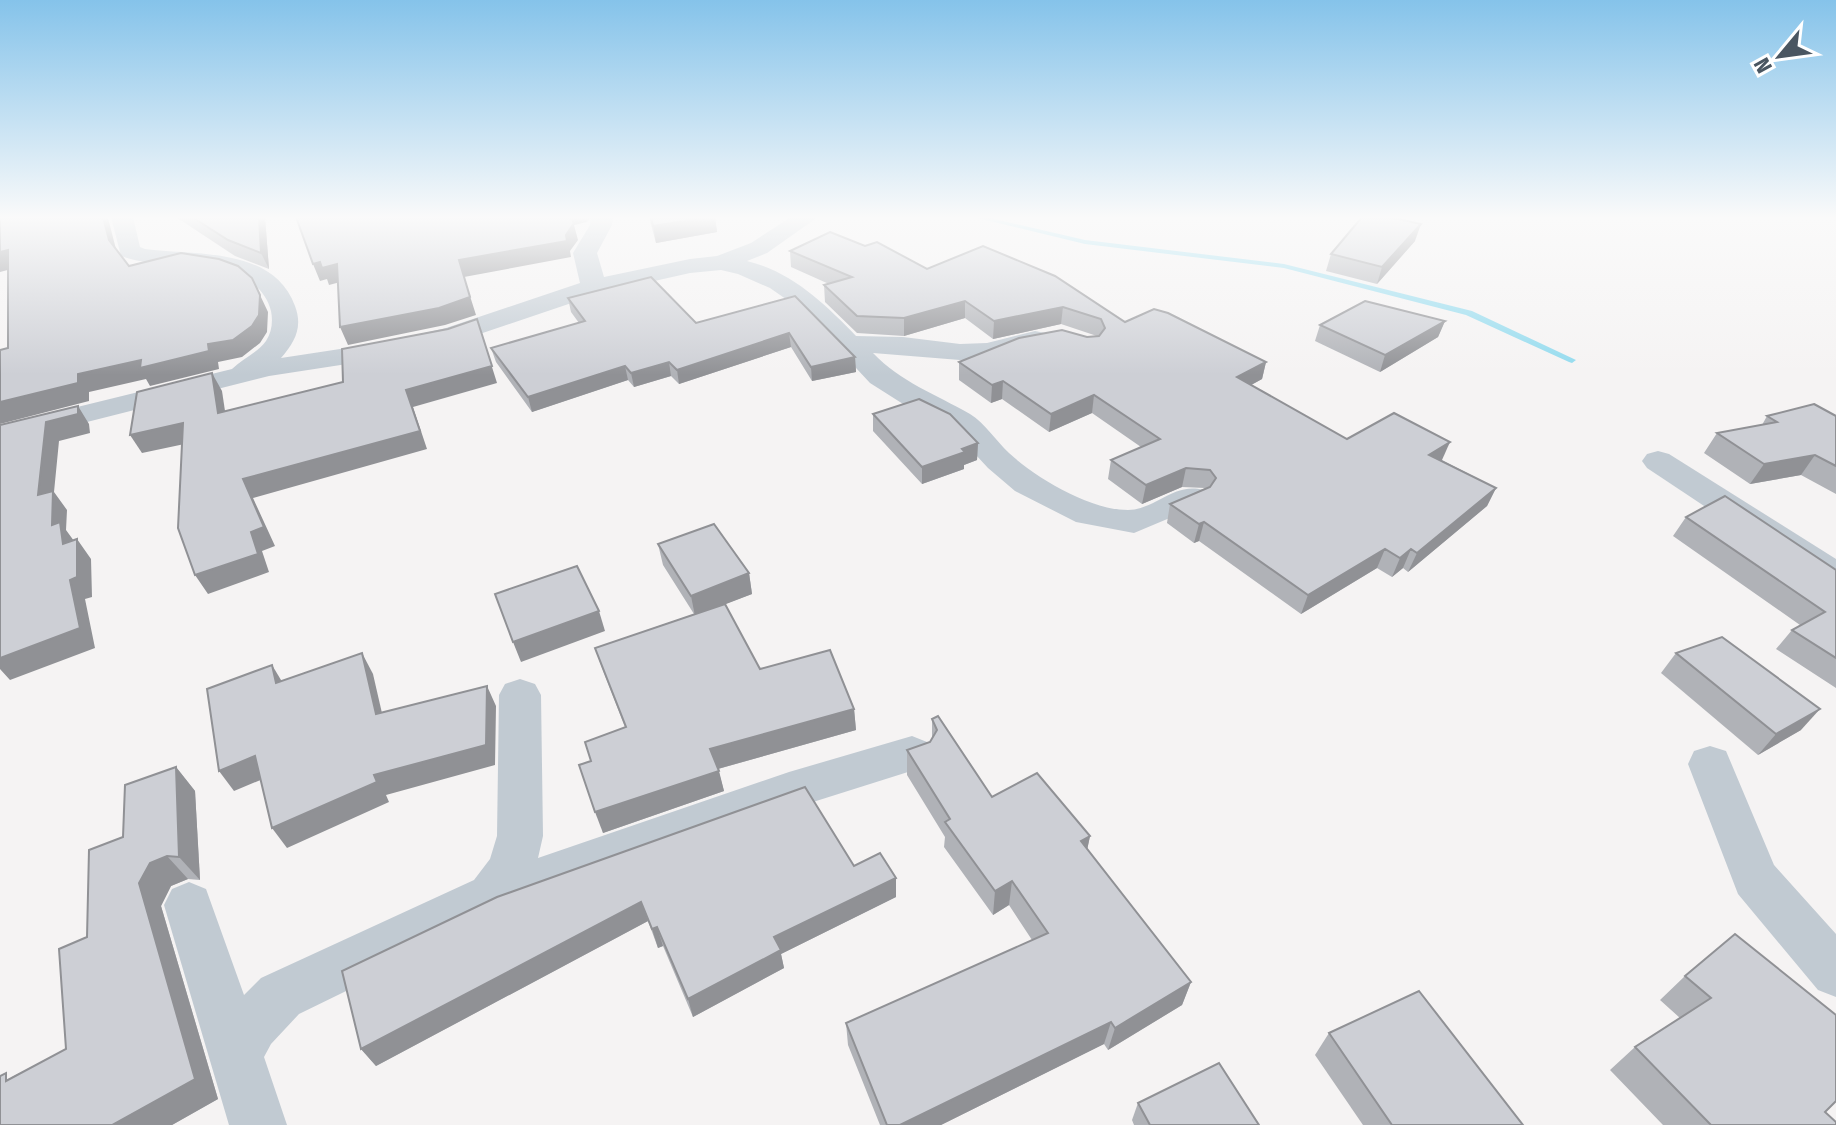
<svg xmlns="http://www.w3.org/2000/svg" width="1836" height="1125" font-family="'Fira Sans Condensed',sans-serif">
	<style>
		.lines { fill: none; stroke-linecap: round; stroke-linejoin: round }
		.stream { fill: #90daee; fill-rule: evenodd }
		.minor { fill: #c1cad2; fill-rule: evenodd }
		.wall { fill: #b0b2b7 }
		.shaded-wall { fill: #909195 }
		.building { fill: #cdcfd5; stroke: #909195; stroke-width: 2 }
	</style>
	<rect width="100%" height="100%" fill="#f5f3f3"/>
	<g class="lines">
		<!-- stream -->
		<path class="stream" d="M973 217H986L1085 240 1284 264 1472 311 1576 360 1572 363 1569 362 1466 315 1284 268 1085 244Z"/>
		<!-- minor -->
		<g class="minor">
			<path d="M111 217H133L140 247 145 249C195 256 273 246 295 306 303 327 295 342 281 358L386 342 446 328 580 283 573 253 590 225 591 217H613L612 225 597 253 604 277 690 259 717 256 751 243 791 217H818L767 253 747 261C792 272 825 304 856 336L903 337 960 344 987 343 1035 331 1045 333 1049 339 1045 345 987 359 960 360 873 353C901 382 935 394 970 414 985 423 996 441 1009 453 1036 478 1090 510 1128 510 1155 510 1174 482 1203 490L1208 497 1203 504 1134 533 1076 522 1015 491 988 468 951 428 911 409 870 383 803 311 770 288 738 274 721 270 690 273 601 293 453 343 386 358 269 376 0 444V426L232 369C242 359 257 353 266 341 272 332 273 321 271 311 256 253 164 273 121 256Z"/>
			<path d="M1658 451 1669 454 1836 559V588L1823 585 1647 468 1642 461 1647 454Z"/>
			<path d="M520 679 535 684 541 695 543 836 538 858 789 772 912 736 927 742 934 754 927 766 794 808 506 913 299 1014 271 1044 264 1057 287 1125H229L164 905 172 889 189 882 206 889 244 995 261 978 474 880 490 859 497 836 499 695 505 684Z"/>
			<path d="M1710 746 1726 751 1774 865 1836 934V997L1818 990 1738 894 1688 764 1694 751Z"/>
		</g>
	</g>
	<!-- wall -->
	<g class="wall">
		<path d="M176 217H265L269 269 235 256Z"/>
		<path d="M649 217H715L717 232 656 243Z"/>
		<path d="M1415 241 1377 284 1326 271 1331 254Z"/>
		<path d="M865 246 927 269 1266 362 1262 379 1251 385 1347 439 1442 460 1496 488 1487 506 1408 572 1403 568 1392 577 1377 568 1301 614 1199 541 1194 543 1167 523 1170 504 1205 488 1182 487 1142 504 1108 479 1111 460 1141 447 1092 413 1049 432 1002 399 991 403 959 380V362L1097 336 1061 324 993 339 965 318 904 336 857 333 825 302 824 285 829 284 791 267 790 251Z"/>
		<path d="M795 296 855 357 856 372 812 381 791 347 679 384 671 376 634 387 628 380 532 412 496 362 491 348 579 323 571 312 568 298 696 323Z"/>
		<path d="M1445 321 1438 337 1380 372 1315 341 1320 325Z"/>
		<path d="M873 414 978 443 977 460 964 465V469L922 484 873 431Z"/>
		<path d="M1767 416H1836V494L1801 475 1750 484 1704 453 1717 433 1762 425Z"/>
		<path d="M1686 517 1836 570V688L1776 649 1792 630 1800 625 1673 536Z"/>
		<path d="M658 544 749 573 752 594 725 604 760 669 854 709 856 730 718 769 724 791 603 833 591 761 625 727 602 668 595 648 694 614 663 565Z"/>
		<path d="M1676 653 1801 730 1758 755 1661 673Z"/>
		<path d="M932 719 992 797 1090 836 1087 850 1191 982 1182 1005 1108 1050 1104 1044 941 1125H880L848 1045 846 1023 1032 940 1009 905 993 915 944 847 945 837 907 775V750L930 742 932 739Z"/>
		<path d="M176 767 195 791 200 880 188 879 171 886 161 906 218 1099 172 1125H0L12 1077 66 1049 87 937 123 837Z"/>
		<path d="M854 866 896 897 781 954 784 968 693 1017 663 946 658 948 648 921 376 1066 361 1049 342 971Z"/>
		<path d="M1735 934 1825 1112 1836 1125H1663L1610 1070 1635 1047 1680 1018 1660 1000 1685 976Z"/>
		<path d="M1329 1033 1523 1125H1363L1315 1055Z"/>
		<path d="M1138 1103 1259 1125H1134L1132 1120Z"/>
	</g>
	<!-- shaded-wall -->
	<g class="shaded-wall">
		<path d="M103 217H109L108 218 118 257 109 240Z"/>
		<path d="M259 217H265L269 269 261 253Z"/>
		<path d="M567 217H590L587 222 574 225 578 240 570 251 571 257 464 277 476 315 445 325 348 345 340 327 459 260Z"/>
		<path d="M709 217H715L717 232 656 243 653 226Z"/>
		<path d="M1421 224 1415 241 1377 284 1382 267Z"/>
		<path d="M8 250 19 267 0 272V252Z"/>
		<path d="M320 262 337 264 344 281 329 285 327 279 320 281 313 264Z"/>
		<path d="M260 295 268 312 267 332 260 343 242 357 218 362 219 369 150 386 146 379 89 392V401L0 424V402L78 374 208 344Z"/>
		<path d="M965 301V318L904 336V318Z"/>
		<path d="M1063 307 1061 324 993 339 994 321Z"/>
		<path d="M477 319 497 383 413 407 427 449 253 498 275 546 262 551 269 572 208 594 195 575 251 532 243 479 406 390Z"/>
		<path d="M1445 321 1438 337 1380 372 1385 355Z"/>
		<path d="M789 333 791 347 679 384 677 370Z"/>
		<path d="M855 357 856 372 812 381 811 367Z"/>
		<path d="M669 362 671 376 634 387 631 373Z"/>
		<path d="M1266 362 1262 379 1233 395 1237 377Z"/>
		<path d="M625 366 628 380 532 412 528 397Z"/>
		<path d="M212 373 222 391 228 431 218 413Z"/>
		<path d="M1003 381 1002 399 991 403 992 385Z"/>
		<path d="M1094 395 1092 413 1049 432 1051 414Z"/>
		<path d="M78 406 89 424 90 433 59 441 54 492 67 510 66 530 74 541 63 544 52 525 38 495 46 422Z"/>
		<path d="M183 423 194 442 142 453 130 435Z"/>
		<path d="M1450 442 1442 460 1422 474 1429 455Z"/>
		<path d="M978 443 977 460 964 465V469L922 484V467L962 449Z"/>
		<path d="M1815 455 1801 475 1750 484 1764 464Z"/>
		<path d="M1186 468 1182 487 1142 504 1146 485Z"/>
		<path d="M1496 488 1487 506 1408 572 1417 553Z"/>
		<path d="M1204 522 1199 541 1194 543 1199 524Z"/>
		<path d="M77 539 91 559 92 597 85 599 95 648 10 680 0 669V658L70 580Z"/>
		<path d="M1385 549 1377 568 1301 614 1308 595Z"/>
		<path d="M1411 549 1403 568 1392 577 1400 558Z"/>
		<path d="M749 573 752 594 695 616 691 596Z"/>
		<path d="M599 611 605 631 521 662 513 642Z"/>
		<path d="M362 653 373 674 387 735 376 714Z"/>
		<path d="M272 665 284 685 276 683Z"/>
		<path d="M487 686 496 706 495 765 386 795 389 802 287 848 272 828 374 775Z"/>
		<path d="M854 709 856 730 714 770 710 749Z"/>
		<path d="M1820 709 1801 730 1758 755 1776 734Z"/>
		<path d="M255 756 270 776 234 791 219 771Z"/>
		<path d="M176 767 195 791 200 880 179 857Z"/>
		<path d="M719 771 724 791 603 833 595 812Z"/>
		<path d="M1090 836 1085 860 1081 841Z"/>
		<path d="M167 856 188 879 171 886 161 906 218 1099 172 1125H112L139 883 150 863Z"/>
		<path d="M896 878V897L781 954 784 968 693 1017 688 999 774 937Z"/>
		<path d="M1012 881 1009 905 993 915 995 891Z"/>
		<path d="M641 902 648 921 376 1066 361 1049Z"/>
		<path d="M657 927 663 946 658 948 652 929Z"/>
		<path d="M1191 982 1182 1005 1108 1050 1115 1028Z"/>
		<path d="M1111 1022 1104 1044 941 1125H900Z"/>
	</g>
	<!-- building -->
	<g class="building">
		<path d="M0 217H103L109 240 129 266 181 253 219 259 238 266 252 278 260 295 259 315 252 326 233 340 208 344 209 351 140 368 141 360 78 374V383L0 402V350L8 348V250L0 252Z"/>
		<path d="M192 217H259L261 253 228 240Z"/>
		<path d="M296 217H570L574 223 566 235 567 241 459 260 470 297 439 308 340 327 337 264 322 268 320 262 313 264Z"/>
		<path d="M651 217H709L653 226Z"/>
		<path d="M1362 217H1389L1421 224 1382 267 1331 254Z"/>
		<path d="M830 232 865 246 877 242 927 269 983 246 1055 276 1125 322 1154 309 1168 313 1266 362 1237 377 1347 439 1394 413 1450 442 1429 455 1496 488 1417 553 1411 549 1400 558 1385 549 1308 595 1204 522 1199 524 1170 504 1210 487 1216 478 1210 470 1186 468 1146 485 1111 460 1160 439 1094 395 1051 414 1003 381 992 385 959 362 1019 338 1062 330 1087 337 1099 336 1105 328 1101 319 1063 307 994 321 965 301 904 318 857 316 824 285 852 277 790 251Z"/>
		<path d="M651 277 696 323 795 296 855 357 811 367 789 333 677 370 669 362 631 373 625 366 528 397 491 348 585 321 568 298Z"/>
		<path d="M1365 301 1445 321 1385 355 1320 325Z"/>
		<path d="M477 319 492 366 406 390 420 431 243 479 264 527 251 532 258 554 195 575 178 528 183 423 130 435 137 392 212 373 218 413 343 382 342 349 448 329Z"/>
		<path d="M919 399 950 414 978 443 962 449 965 452 922 467 873 414Z"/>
		<path d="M1814 404 1836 416V466L1815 455 1764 464 1717 433 1777 422 1767 416Z"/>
		<path d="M78 406V414L46 422 38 495 53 491 52 525 60 522 63 544 77 539V577L70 580 80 628 0 658V425Z"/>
		<path d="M1725 496 1836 570V658L1792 630 1825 612 1686 517Z"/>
		<path d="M714 524 749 573 691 596 658 544Z"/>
		<path d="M577 566 599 611 513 642 495 594Z"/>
		<path d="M725 604 760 669 830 650 854 709 710 749 719 771 595 812 579 765 591 761 585 742 626 727 595 648Z"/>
		<path d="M1722 637 1820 709 1776 734 1676 653Z"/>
		<path d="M362 653 376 714 487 686 486 745 374 775 377 782 272 828 255 756 219 771 207 689 272 665 276 683Z"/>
		<path d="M938 716 992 797 1037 773 1090 836 1081 841 1191 982 1115 1028 1111 1022 900 1125H887L846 1023 1048 933 1012 881 995 891 945 822 950 819 907 750 930 742 937 730 932 719Z"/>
		<path d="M176 767 179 857 167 856 150 863 139 883 195 1079 112 1125H0V1076L6 1073V1081L66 1049 59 949 87 937 89 850 123 837 125 785Z"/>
		<path d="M805 787 854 866 880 853 896 878 774 937 781 950 688 999 657 927 652 929 641 902 361 1049 342 971 497 897Z"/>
		<path d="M1735 934 1836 1015V1101L1825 1112 1836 1122V1125H1711L1635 1047 1711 998 1685 976Z"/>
		<path d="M1419 991 1523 1125H1392L1329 1033Z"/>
		<path d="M1219 1063 1259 1125H1150L1138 1103Z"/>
	</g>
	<!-- sky -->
	<linearGradient id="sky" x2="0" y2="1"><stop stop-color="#85c3ea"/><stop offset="0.58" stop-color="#fafafa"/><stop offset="1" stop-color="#fafafa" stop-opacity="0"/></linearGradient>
	<rect width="1836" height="375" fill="url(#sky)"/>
	<!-- north arrow -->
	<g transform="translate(1780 56) rotate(241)" stroke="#ffffff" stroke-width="6" paint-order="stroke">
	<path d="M0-6L14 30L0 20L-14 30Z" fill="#4a5661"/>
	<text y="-12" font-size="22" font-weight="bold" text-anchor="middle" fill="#4a5661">N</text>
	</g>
</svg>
